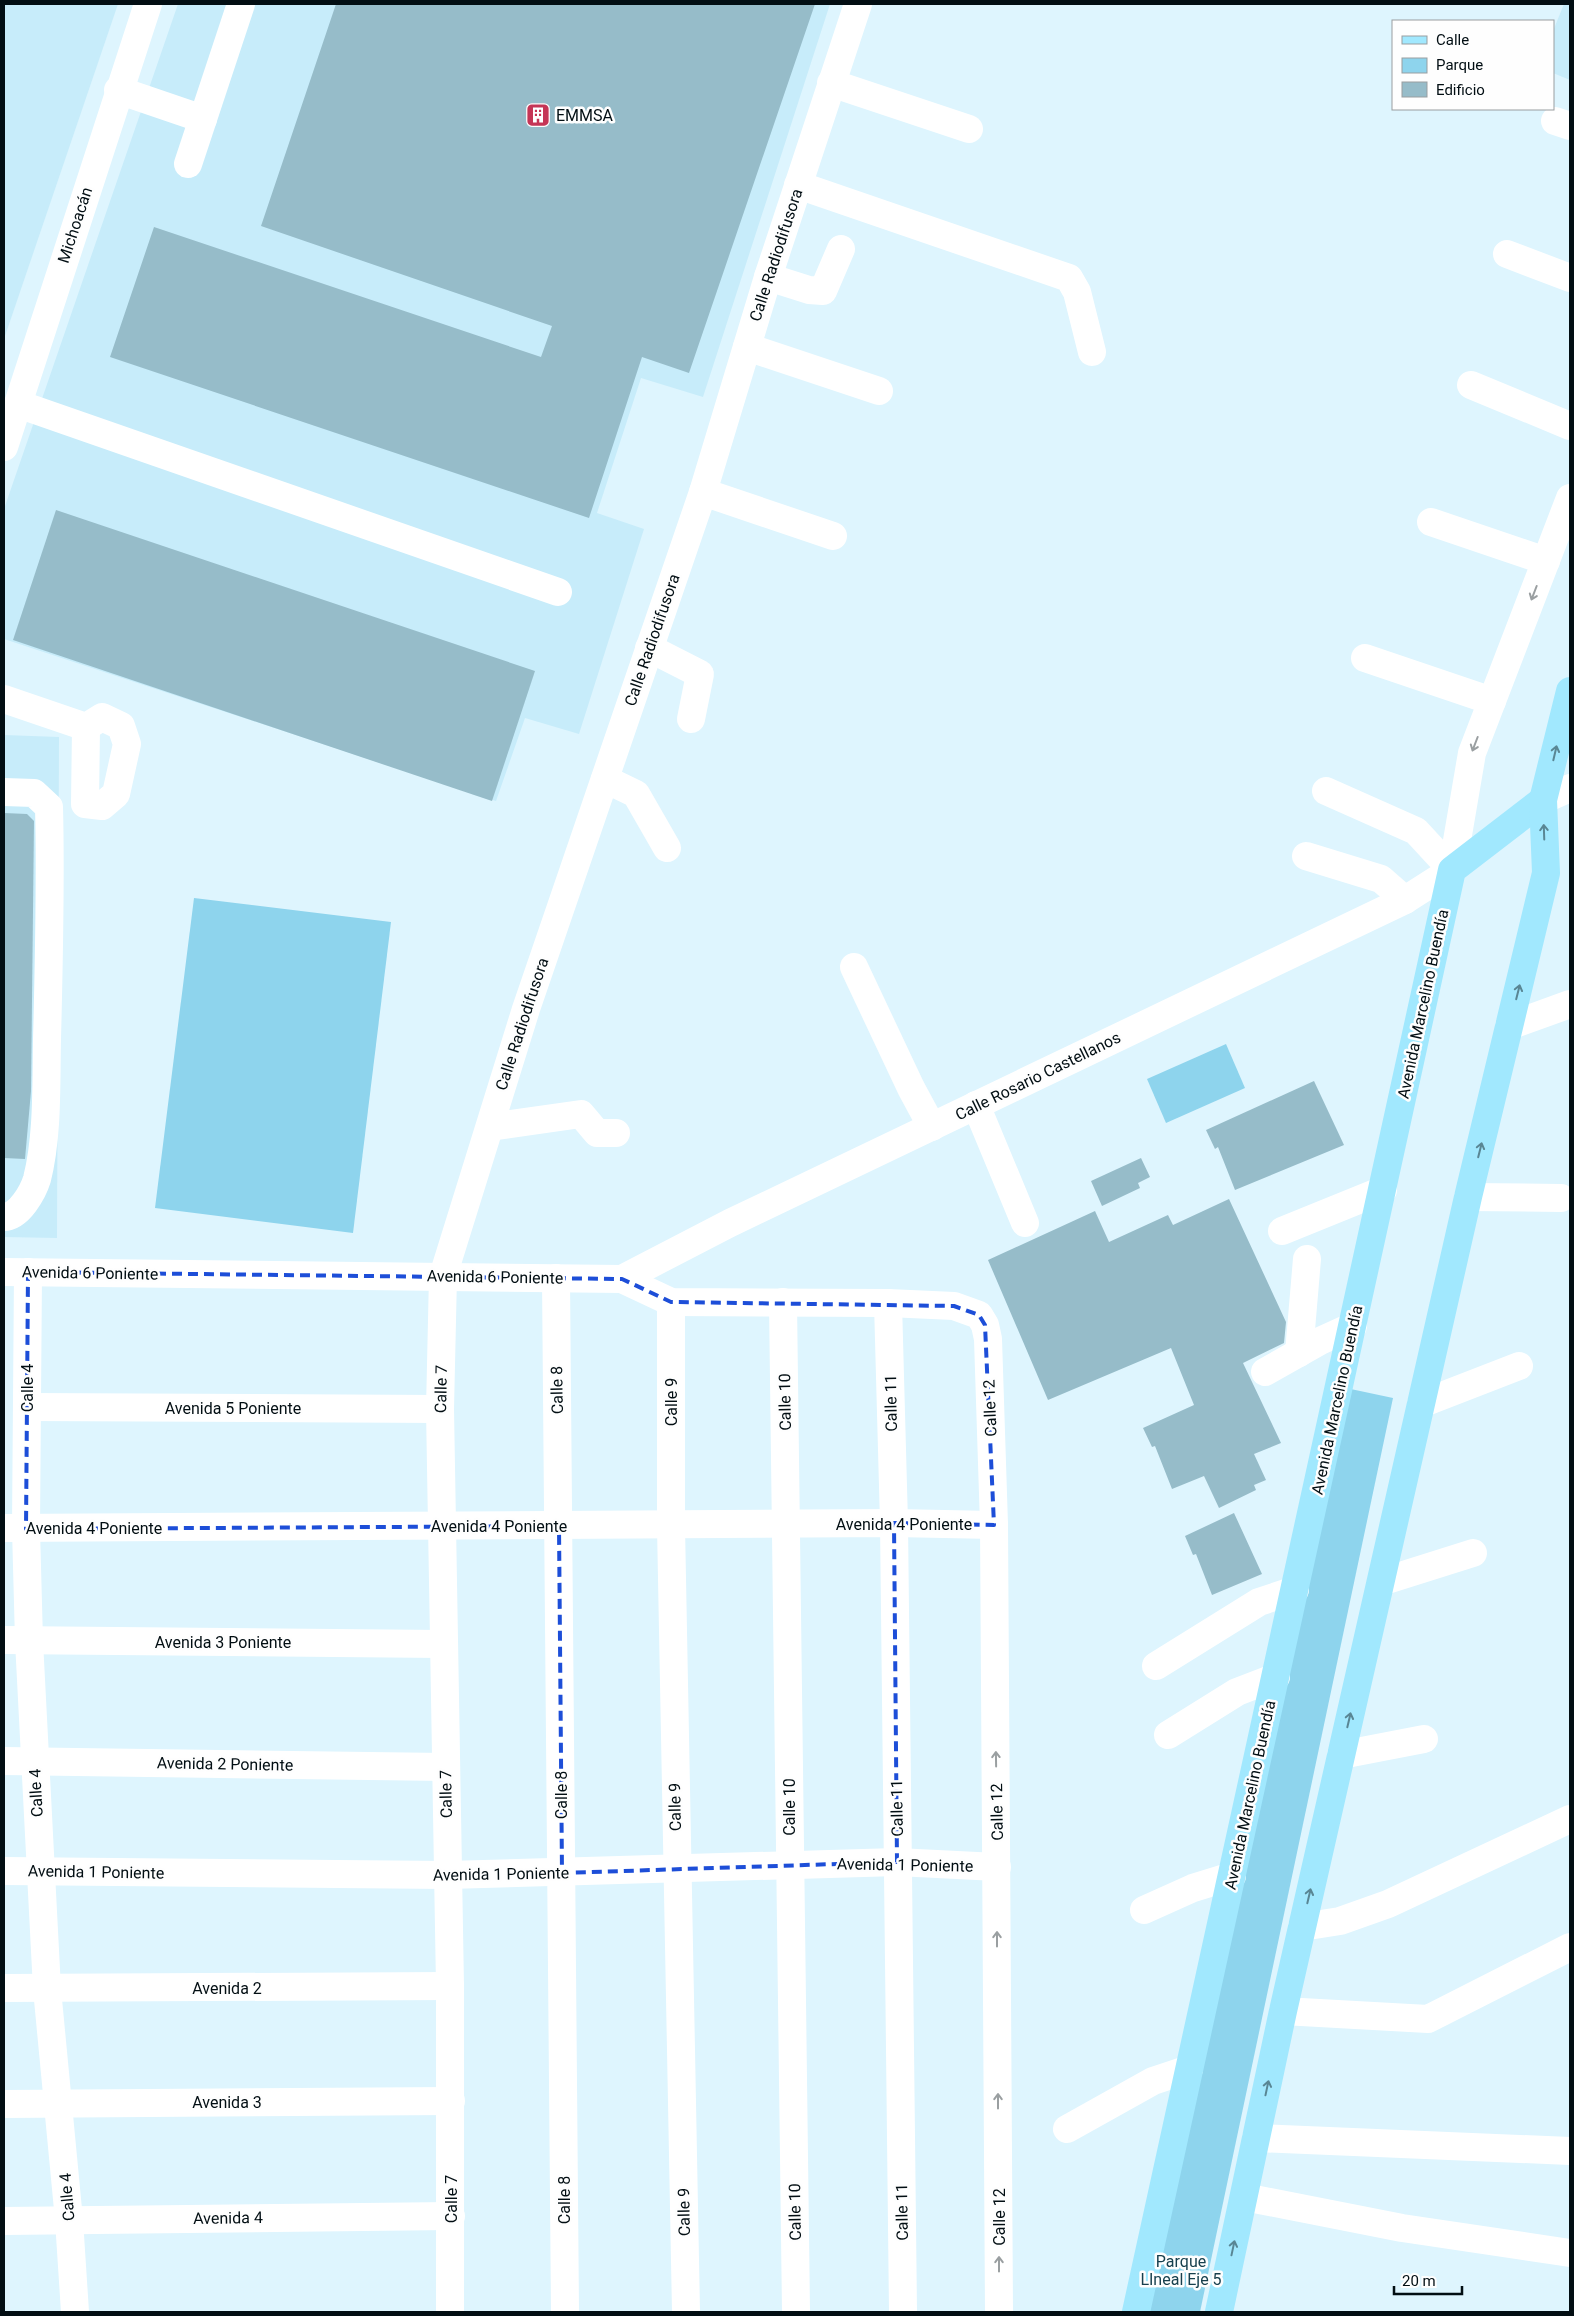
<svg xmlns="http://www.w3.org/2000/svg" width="1574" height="2316" font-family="Roboto,sans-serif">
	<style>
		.built { fill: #c7ecfa }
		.green { fill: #8ed4ed }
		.building { fill: #96bcc9 }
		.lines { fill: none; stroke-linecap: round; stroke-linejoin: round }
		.minor { stroke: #fff; stroke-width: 28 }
		.major { stroke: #a1e8fe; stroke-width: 28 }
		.oneway { stroke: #9a9fa1 }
		.oneway2 { stroke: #598694 }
		.marked { fill: none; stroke: #1d4ed8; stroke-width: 4; stroke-dasharray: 10 6; stroke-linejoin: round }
		.labels { text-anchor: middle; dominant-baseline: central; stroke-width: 5; stroke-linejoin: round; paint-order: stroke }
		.poi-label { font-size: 16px; fill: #020e13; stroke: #fefefe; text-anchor: start }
		.street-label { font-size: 16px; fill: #020e13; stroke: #fefefe }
		.park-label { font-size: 16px; fill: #17404e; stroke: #fefefe }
	</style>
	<rect width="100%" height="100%" fill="#def5fe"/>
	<!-- built -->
	<g class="built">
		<path d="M4 4H118L4 339Z"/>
		<path d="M178 4H830L703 397 641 378 597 513 644 529 579 734 525 718 496 801 4 639V509Z"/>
		<path d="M1564 4H1570V80L1553 73V31Z"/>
		<path d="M4 735 59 737 57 1238 4 1237Z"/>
	</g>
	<!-- green -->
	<g class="green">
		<path d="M194 898 391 922 353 1233 155 1208Z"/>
		<path d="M1226 1044 1245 1088 1166 1123 1147 1079Z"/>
		<path d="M1346 1388 1393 1398 1200 2312H1144Z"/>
	</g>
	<!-- building -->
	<g class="building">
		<path d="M336 4H815L689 373 642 357 589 518 110 357 154 227 541 357 552 326 261 226Z"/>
		<path d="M56 510 535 671 492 801 13 640Z"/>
		<path d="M4 813 27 814 34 821 31 1091 25 1159 4 1158Z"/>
		<path d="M1314 1081 1344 1145 1235 1190 1218 1147 1215 1149 1206 1130Z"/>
		<path d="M1141 1158 1150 1177 1138 1183 1140 1188 1102 1206 1091 1181Z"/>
		<path d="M1229 1199 1286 1322 1284 1343 1243 1363 1281 1443 1254 1454 1266 1480 1254 1485 1256 1490 1219 1508 1204 1476 1172 1489 1155 1446 1152 1447 1143 1428 1194 1405 1171 1348 1048 1400 988 1260 1095 1211 1109 1242 1168 1215 1173 1225Z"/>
		<path d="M1234 1513 1262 1574 1212 1595 1196 1554 1193 1555 1185 1536Z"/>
	</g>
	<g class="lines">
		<!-- minor -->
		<g class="minor">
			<path d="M831 83 969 129"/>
			<path d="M118 90 203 119"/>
			<path d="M1555 121 1570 126"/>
			<path d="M188 164 241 4"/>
			<path d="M798 185 1069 278 1077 292 1092 352"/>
			<path d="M1507 254 1570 278"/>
			<path d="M768 277 809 290 823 291 841 249"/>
			<path d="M747 347 879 391"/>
			<path d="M1471 385 1570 426"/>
			<path d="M18 404 558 592"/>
			<path d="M4 447 148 4"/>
			<path d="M703 492 833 536"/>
			<path d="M1431 522 1546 561"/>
			<path d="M649 648 700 674 691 719"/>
			<path d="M1365 658 1492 701"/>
			<path d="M4 699 86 727 85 804 102 806 116 794 127 744 121 726 102 717 86 727"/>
			<path d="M605 779 636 794 667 848"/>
			<path d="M1326 791 1416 831 1452 870"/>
			<path d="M4 792 34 793 49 807C51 884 49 962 47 1039 46 1083 48 1136 37 1179 33 1192 19 1217 4 1217"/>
			<path d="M1543 800 1570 788"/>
			<path d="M1306 856 1381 879 1405 900"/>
			<path d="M1452 870 1472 753 1570 498"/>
			<path d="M854 967 911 1088 932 1127"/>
			<path d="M1509 1026 1570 1004"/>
			<path d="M976 1105 1025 1223"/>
			<path d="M490 1127 581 1114 597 1133H616"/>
			<path d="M1468 1197 1561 1198"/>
			<path d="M1282 1231 1383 1190"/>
			<path d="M4 1272 622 1279 671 1302 888 1303 954 1306 979 1315 985 1325 988 1339 994 1525 999 2312"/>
			<path d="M28 1272 26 1529 29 1641 47 1989 69 2220 75 2312"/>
			<path d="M556 1278 565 2312"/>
			<path d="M622 1279 730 1223 1405 900 1452 870"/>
			<path d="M671 1302V1526L686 2312"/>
			<path d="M783 1302 796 2312"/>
			<path d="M888 1303 894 1523 903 2312"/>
			<path d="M1299 1353 1307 1259"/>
			<path d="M1265 1372 1320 1341 1353 1326"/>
			<path d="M1421 1404 1519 1366"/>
			<path d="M27 1407 440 1409"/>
			<path d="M4 1528 894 1523 994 1525"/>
			<path d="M1381 1582 1473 1553"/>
			<path d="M4 1640 443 1644"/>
			<path d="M1156 1666 1259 1602 1295 1590"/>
			<path d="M1168 1735 1237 1692 1276 1677"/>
			<path d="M1341 1755 1424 1739"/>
			<path d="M4 1761 446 1767"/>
			<path d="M4 1871 448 1875 897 1862 997 1867"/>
			<path d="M1144 1910 1193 1888 1232 1876"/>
			<path d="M1302 1927 1340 1921 1388 1904 1570 1819"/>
			<path d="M4 1988 450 1986"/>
			<path d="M1283 2011 1428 2019 1570 1947"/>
			<path d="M4 2104 451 2101"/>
			<path d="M1067 2129 1153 2081 1189 2069"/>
			<path d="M1256 2138 1570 2151"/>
			<path d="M1244 2197 1402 2228 1570 2253"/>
			<path d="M4 2221 451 2216"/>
			<path d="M450 2312V1986L440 1409 443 1276 526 1009 703 492 768 277 858 4"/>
		</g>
		<!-- major -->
		<g class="major">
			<path d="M1136 2312 1452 870 1543 800"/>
			<path d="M1219 2312 1283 2011 1468 1197 1546 873 1543 800 1570 691"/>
		</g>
	</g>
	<!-- one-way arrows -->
	<defs><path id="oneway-shaft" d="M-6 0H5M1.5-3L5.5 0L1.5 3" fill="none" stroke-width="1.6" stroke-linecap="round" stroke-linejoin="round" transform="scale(1.25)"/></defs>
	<g class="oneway">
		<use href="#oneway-shaft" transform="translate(1534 593) rotate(111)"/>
		<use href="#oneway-shaft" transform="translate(1475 744) rotate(111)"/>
		<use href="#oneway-shaft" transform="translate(996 1759) rotate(-91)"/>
		<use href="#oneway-shaft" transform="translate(997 1939) rotate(-90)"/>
		<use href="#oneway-shaft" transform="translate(998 2101) rotate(-90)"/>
		<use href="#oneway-shaft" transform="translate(999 2264) rotate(-90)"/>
	</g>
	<g class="oneway2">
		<use href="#oneway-shaft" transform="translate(1555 753) rotate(-77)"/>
		<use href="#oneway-shaft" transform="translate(1544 832) rotate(-92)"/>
		<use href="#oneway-shaft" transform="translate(1518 992) rotate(-76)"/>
		<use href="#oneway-shaft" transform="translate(1480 1150) rotate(-76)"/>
		<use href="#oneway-shaft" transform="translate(1349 1720) rotate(-77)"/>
		<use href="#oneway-shaft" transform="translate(1309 1896) rotate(-77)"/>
		<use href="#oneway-shaft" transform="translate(1267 2088) rotate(-78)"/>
		<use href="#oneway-shaft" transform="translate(1233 2248) rotate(-78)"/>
	</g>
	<!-- marked area -->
	<path class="marked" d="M28 1272 622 1279 671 1302 954 1306 979 1315 985 1325 994 1525 894 1523 897 1862 562 1873 559 1526 26 1529Z"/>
	<!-- icons -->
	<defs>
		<g id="building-square" transform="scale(1.25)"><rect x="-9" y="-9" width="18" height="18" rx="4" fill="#c53556" stroke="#fefefe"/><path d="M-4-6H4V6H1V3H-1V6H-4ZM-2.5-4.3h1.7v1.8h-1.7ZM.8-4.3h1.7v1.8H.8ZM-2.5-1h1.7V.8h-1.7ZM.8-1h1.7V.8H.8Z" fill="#fff"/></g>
	</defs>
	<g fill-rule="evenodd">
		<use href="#building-square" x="538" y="115"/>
	</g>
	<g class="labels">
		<!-- poi labels -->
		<g class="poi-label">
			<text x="556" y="115">EMMSA</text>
		</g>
		<!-- street labels -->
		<g class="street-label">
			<text transform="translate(75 225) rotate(-72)">Michoacán</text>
			<text transform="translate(776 255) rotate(-72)">Calle Radiodifusora</text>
			<text transform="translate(652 640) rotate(-71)">Calle Radiodifusora</text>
			<text transform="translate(1423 1004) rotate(-78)">Avenida Marcelino Buendía</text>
			<text transform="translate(522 1024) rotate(-72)">Calle Radiodifusora</text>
			<text transform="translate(1038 1076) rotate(-26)">Calle Rosario Castellanos</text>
			<text transform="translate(90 1273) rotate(1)">Avenida 6 Poniente</text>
			<text transform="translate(495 1277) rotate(1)">Avenida 6 Poniente</text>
			<text transform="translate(27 1388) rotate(-90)">Calle 4</text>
			<text transform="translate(441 1389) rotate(-89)">Calle 7</text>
			<text transform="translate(557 1390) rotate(-91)">Calle 8</text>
			<text transform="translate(1337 1400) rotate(-78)">Avenida Marcelino Buendía</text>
			<text transform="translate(671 1402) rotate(-90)">Calle 9</text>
			<text transform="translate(785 1402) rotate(-91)">Calle 10</text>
			<text transform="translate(891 1403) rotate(-91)">Calle 11</text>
			<text x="233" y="1408">Avenida 5 Poniente</text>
			<text transform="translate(990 1408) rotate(-92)">Calle 12</text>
			<text x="904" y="1524">Avenida 4 Poniente</text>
			<text x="499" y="1526">Avenida 4 Poniente</text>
			<text x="94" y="1528">Avenida 4 Poniente</text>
			<text x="223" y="1642">Avenida 3 Poniente</text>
			<text transform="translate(225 1764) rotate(1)">Avenida 2 Poniente</text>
			<text transform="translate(36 1793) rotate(-93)">Calle 4</text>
			<text transform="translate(446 1794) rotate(-91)">Calle 7</text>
			<text transform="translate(561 1795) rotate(-90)">Calle 8</text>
			<text transform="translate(1250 1795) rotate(-78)">Avenida Marcelino Buendía</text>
			<text transform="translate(675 1807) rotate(-91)">Calle 9</text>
			<text transform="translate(789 1807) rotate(-90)">Calle 10</text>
			<text transform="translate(897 1808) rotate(-91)">Calle 11</text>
			<text transform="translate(997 1812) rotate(-91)">Calle 12</text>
			<text transform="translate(905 1865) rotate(1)">Avenida 1 Poniente</text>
			<text transform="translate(96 1872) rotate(1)">Avenida 1 Poniente</text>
			<text transform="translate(501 1874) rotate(-1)">Avenida 1 Poniente</text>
			<text x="227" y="1988">Avenida 2</text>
			<text x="227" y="2102">Avenida 3</text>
			<text transform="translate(67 2197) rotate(-95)">Calle 4</text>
			<text transform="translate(451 2199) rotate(-90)">Calle 7</text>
			<text transform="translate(564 2200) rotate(-90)">Calle 8</text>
			<text transform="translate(684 2212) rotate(-91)">Calle 9</text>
			<text transform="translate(795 2212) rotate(-91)">Calle 10</text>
			<text transform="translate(902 2212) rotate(-91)">Calle 11</text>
			<text transform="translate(999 2217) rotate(-90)">Calle 12</text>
			<text transform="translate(228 2218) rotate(-1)">Avenida 4</text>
		</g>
		<!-- park labels -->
		<g class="park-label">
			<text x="1181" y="2261">Parque<tspan x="1181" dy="18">LIneal Eje 5</tspan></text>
		</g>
	</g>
	<!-- border -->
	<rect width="1574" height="2316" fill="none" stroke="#020e13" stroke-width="10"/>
	<!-- legend -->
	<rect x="1392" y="20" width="162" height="90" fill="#fefefe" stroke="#999ea0"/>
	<rect x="1402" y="36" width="25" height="8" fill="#a1e8fe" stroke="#999ea0"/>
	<text x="1436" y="45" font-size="15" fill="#020e13">Calle</text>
	<rect x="1402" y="58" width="25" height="15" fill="#8ed4ed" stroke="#999ea0"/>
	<text x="1436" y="70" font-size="15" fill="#020e13">Parque</text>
	<rect x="1402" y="82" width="25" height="15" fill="#96bcc9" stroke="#999ea0"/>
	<text x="1436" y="95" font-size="15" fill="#020e13">Edificio</text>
	<!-- scale -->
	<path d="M1394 2286v8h68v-8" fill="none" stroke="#020e13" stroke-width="2.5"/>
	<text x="1402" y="2286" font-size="15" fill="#020e13" stroke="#fefefe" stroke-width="4" paint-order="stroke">20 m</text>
</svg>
